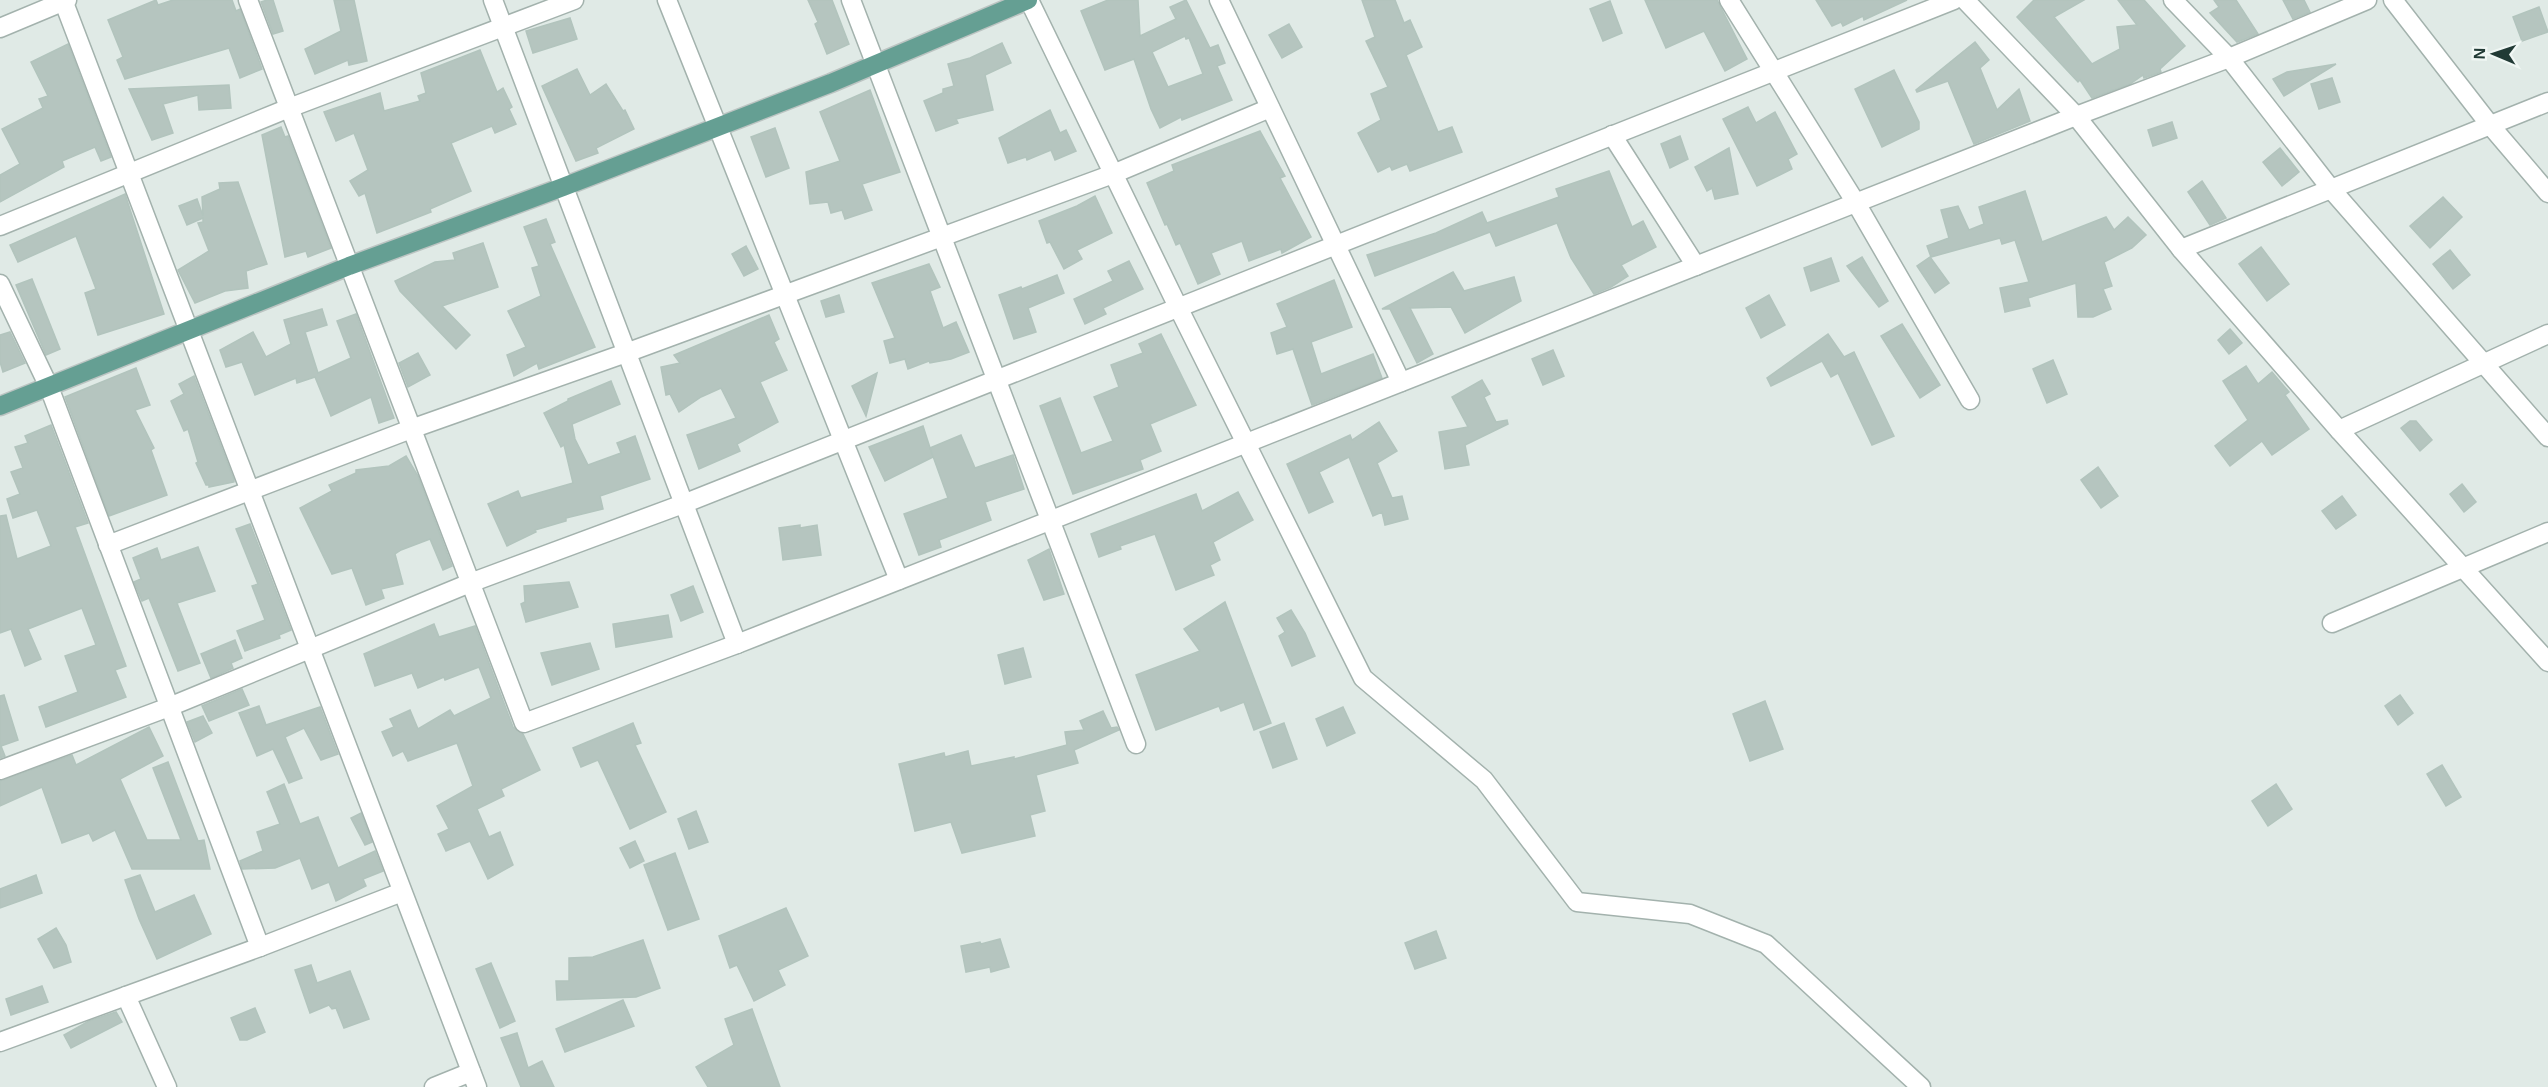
<svg xmlns="http://www.w3.org/2000/svg" width="2548" height="1087" font-family="Arial,sans-serif">
	<style>
		.building { fill: #b5c5bf; stroke: #b2c4bd; stroke-width: 1.5; fill-rule: evenodd }
		.lines { fill: none; stroke-linecap: round; stroke-linejoin: round }
		.minor-casing { stroke: #a3b2ad; stroke-width: 21 }
		.major-casing { stroke: #bcc4c2; stroke-width: 21 }
		.minor { stroke: #fff; stroke-width: 18 }
		.major { stroke: #659f93; stroke-width: 18 }
	</style>
	<rect width="100%" height="100%" fill="#e0eae6"/>
	<!-- building -->
	<g class="building">
		<path d="M156 0 158 5 173 0H232L236 11 240 9 262 69 240 78 229 48 125 79 117 60 123 57 108 20Z"/>
		<path d="M267 0H273L283 31 273 34 261 2Z"/>
		<path d="M334 0H354L367 61 349 65 348 60 315 74 305 49 341 31Z"/>
		<path d="M808 0H832L849 44 827 54 815 24 818 22Z"/>
		<path d="M1108 0H1138L1140 36 1176 19 1170 7 1186 0 1210 48 1218 45 1225 63 1217 66 1232 100 1182 120 1181 117 1160 128 1151 109 1134 59 1105 70 1081 11ZM1185 36 1186 39 1189 38 1203 74 1168 87 1152 52Z"/>
		<path d="M1362 0H1395L1404 23 1410 20 1422 47 1406 55 1438 132 1452 127 1462 152 1410 171 1407 164 1392 170 1390 166 1378 172 1358 133 1381 120 1371 94 1388 87 1366 41 1375 37Z"/>
		<path d="M1645 0H1717L1747 59 1725 71 1704 31 1666 48Z"/>
		<path d="M1816 0H1907L1864 20 1863 16 1843 26 1841 22 1832 26Z"/>
		<path d="M2034 0H2084L2054 17 2092 64 2120 49 2117 27 2137 25 2118 0H2144L2185 46 2160 69 2161 72 2144 78 2143 75 2130 84 2092 98 2080 80 2078 82 2017 17Z"/>
		<path d="M2214 0H2236L2258 34 2237 42 2210 13 2219 7Z"/>
		<path d="M2283 0H2304L2310 12 2293 19Z"/>
		<path d="M1610 1 1622 33 1603 41 1590 9Z"/>
		<path d="M2539 7 2548 32 2522 41 2513 17Z"/>
		<path d="M570 18 577 39 533 53 526 31Z"/>
		<path d="M1289 24 1302 47 1282 58 1269 35Z"/>
		<path d="M1975 42 1989 60 1980 68 1997 110 2019 89 2030 121 1974 144 1948 81 1917 92 1916 90Z"/>
		<path d="M1002 43 1011 63 985 75 993 110 956 119 958 123 936 131 924 101 943 93V89L954 86 948 64 970 58Z"/>
		<path d="M68 44 111 157 101 161 95 147 62 161 64 167 0 202V175L20 164 2 129 43 108 39 99 48 96 31 62Z"/>
		<path d="M480 50 497 92 503 88 512 107 509 109 516 124 495 133 492 126 451 143 471 191 430 209 431 212 377 233 365 193 359 196 350 181 368 170 354 133 336 141 324 112 380 93 384 111 420 101 418 96 426 93 421 73Z"/>
		<path d="M2336 64 2284 96 2273 79 2287 72Z"/>
		<path d="M577 69 590 95 606 84 623 111 625 110 634 129 596 148 598 153 576 161 542 86Z"/>
		<path d="M1894 70 1919 122V129L1882 147 1855 89Z"/>
		<path d="M2332 78 2340 102 2319 109 2311 84Z"/>
		<path d="M229 85 231 108 199 110 198 95 163 104 173 133 152 140 129 89Z"/>
		<path d="M870 90 900 172 862 184 872 210 845 219 842 210 831 213 828 202 810 204 806 172 840 161 820 112Z"/>
		<path d="M1748 107 1756 123 1775 112 1797 154 1788 159 1792 169 1757 186 1723 119Z"/>
		<path d="M1050 110 1060 133 1066 130 1076 151 1055 160 1051 150 1027 160 1026 157 1008 163 999 138Z"/>
		<path d="M2172 122 2177 138 2153 146 2148 130Z"/>
		<path d="M281 127 285 137 288 136 331 248 308 257 306 251 285 257 262 135Z"/>
		<path d="M775 128 789 168 766 177 751 137Z"/>
		<path d="M1260 131 1285 176 1280 178 1311 237 1282 253 1281 249 1249 261 1242 241 1211 253 1220 274 1198 284 1180 243 1176 245 1167 224 1165 225 1147 183 1174 171 1172 165Z"/>
		<path d="M1680 136 1688 159 1670 168 1661 144Z"/>
		<path d="M1729 148 1738 194 1715 199 1712 188 1707 191 1695 167Z"/>
		<path d="M2280 148 2299 172 2282 186 2263 162Z"/>
		<path d="M1609 171 1632 227 1643 221 1656 247 1621 265 1628 276 1611 287 1594 294 1571 258 1557 223 1496 246 1490 232 1375 276 1367 255 1436 233 1482 212 1487 223 1559 197 1556 189Z"/>
		<path d="M2202 181 2226 218 2210 225 2188 192Z"/>
		<path d="M238 182 267 264 246 271 248 288 225 291 195 303 178 270 209 251 198 223 203 222V218L187 225 179 206 197 199 203 216 202 197 220 189 219 183Z"/>
		<path d="M2025 191 2042 242 2106 217 2114 230 2128 217 2146 235 2132 248 2104 262 2112 286 2103 289 2111 309 2093 317H2078L2076 283 2028 298 2030 306 2005 312 2000 288 2029 282 2015 240 2002 244 2000 238 1931 257 1927 246 1949 238 1941 210 1958 206 1969 230 1984 224 1979 207Z"/>
		<path d="M125 194 164 314 98 335 85 293 96 289 76 236 18 262 10 245Z"/>
		<path d="M1095 196 1112 233 1077 250 1082 259 1064 269 1050 242 1047 243 1039 221 1077 206Z"/>
		<path d="M2443 197 2462 217 2430 248 2410 226Z"/>
		<path d="M546 219 555 242 550 244 595 347 539 369 537 363 514 376 507 355 526 347 508 311 541 296 532 268 539 266 524 227Z"/>
		<path d="M483 243 498 287 442 306 470 335 456 349 400 291 395 281 435 262 455 260 453 253Z"/>
		<path d="M746 246 758 269 744 276 732 254Z"/>
		<path d="M2261 247 2289 284 2267 301 2239 264Z"/>
		<path d="M2450 250 2470 275 2453 289 2433 264Z"/>
		<path d="M1862 257 1888 301 1879 307 1847 266Z"/>
		<path d="M1930 257 1949 283 1935 293 1917 266Z"/>
		<path d="M1831 258 1839 281 1811 291 1804 268Z"/>
		<path d="M1129 261 1143 289 1103 308 1106 314 1085 324 1074 299 1113 281 1108 271Z"/>
		<path d="M929 264 940 287 930 291 943 328 956 322 969 352 951 359 930 363 929 361 908 369 905 359 890 363 884 341 895 338 872 283Z"/>
		<path d="M1453 272 1464 291 1514 277 1521 301 1465 333 1451 307 1410 308 1433 354 1417 363 1390 309H1382Z"/>
		<path d="M1057 275 1064 293 1028 308 1036 332 1014 339 999 295 1021 287 1022 289Z"/>
		<path d="M32 279 60 349 46 355 16 285Z"/>
		<path d="M1334 280 1352 327 1311 342 1321 374 1373 354 1382 378 1312 405 1293 349 1277 354 1271 333 1287 327 1277 304Z"/>
		<path d="M839 295 844 312 826 317 821 301Z"/>
		<path d="M1769 295 1785 325 1761 338 1746 308Z"/>
		<path d="M322 309 327 325 305 332 318 373 351 358 337 321 356 314 394 418 379 423 371 397 331 416 315 377 297 383 296 378 255 395 242 362 226 367 220 350 253 332 266 357 291 344 284 320Z"/>
		<path d="M769 315 779 339 774 342 787 370 760 382 778 422 737 444 740 451 699 469 687 435 736 418 721 388 701 397 679 412 670 394 666 395 661 367 680 363 674 355Z"/>
		<path d="M1902 324 1940 385 1920 398 1881 336Z"/>
		<path d="M2230 329 2242 343 2229 354 2218 340Z"/>
		<path d="M10 332 25 363 3 372 0 362V335Z"/>
		<path d="M1161 334 1196 405 1150 424 1161 451 1140 460 1143 469 1073 494 1040 406 1060 398 1081 453 1113 441 1094 397 1119 387 1111 365 1143 353 1139 344Z"/>
		<path d="M1828 334 1844 357 1854 352 1894 436 1872 445 1838 373 1831 377 1822 361 1771 386 1767 378Z"/>
		<path d="M1553 350 1564 376 1543 385 1532 359Z"/>
		<path d="M418 353 430 375 408 387 399 363Z"/>
		<path d="M2053 360 2067 394 2047 403 2033 369Z"/>
		<path d="M2246 366 2258 384 2272 372 2289 392 2285 395 2309 429 2272 455 2262 441 2230 466 2215 446 2248 420 2223 381Z"/>
		<path d="M136 368 150 405 135 410 154 448 151 450 167 495 109 516 65 397Z"/>
		<path d="M877 373 866 416 852 386Z"/>
		<path d="M194 376 234 480V482L209 487V485H206L196 463 198 462 188 429 184 431 171 401 184 394 179 384Z"/>
		<path d="M1482 380 1490 394 1484 397 1496 422 1507 420 1508 424 1465 445 1469 465 1445 469 1439 432 1468 427 1452 397Z"/>
		<path d="M611 381 620 404 572 424 575 439 588 465 621 453 617 443 635 436 650 479 600 496 603 509 566 518V521L535 530 536 532 507 546 488 504 518 491 521 498 573 483 564 445 561 447 544 413 568 401V399Z"/>
		<path d="M2410 421H2416L2432 440 2420 451 2401 428Z"/>
		<path d="M1379 422 1397 451 1377 463 1392 498 1402 496 1408 519 1385 525 1382 512 1373 516 1349 457 1319 472 1333 502 1309 513 1287 464 1350 435 1352 440Z"/>
		<path d="M51 425 88 523 75 527 126 666 115 670 126 697 46 727 39 707 78 692 65 656 96 645 82 608 28 629 41 659 25 666 11 629 0 633V516L6 515 17 559 51 546 37 510 13 518 7 499 20 494 11 472 23 468 15 447 28 443 25 436Z"/>
		<path d="M923 426 933 457 885 481 869 447Z"/>
		<path d="M961 435 975 468 1013 455 1024 489 985 502 991 520 939 540 941 547 919 555 904 514 948 498 930 448Z"/>
		<path d="M406 456 418 476 452 566 443 570 430 539 401 550 395 554 403 584 381 589 384 598 366 605 352 568 332 574 300 508 332 491 329 485 356 473V470L389 466Z"/>
		<path d="M2098 467 2118 496 2101 508 2081 480Z"/>
		<path d="M2462 484 2476 502 2464 512 2450 494Z"/>
		<path d="M1238 492 1253 520 1213 542 1220 560 1210 565 1214 575 1176 590 1155 534 1120 546 1121 549 1099 557 1091 534 1196 494 1202 511Z"/>
		<path d="M2342 496 2356 515 2336 529 2322 511Z"/>
		<path d="M250 524 291 630 279 635 280 638 245 651 237 631 265 620 252 586 258 584 236 529Z"/>
		<path d="M800 525V528L817 525 821 555 783 560 779 528Z"/>
		<path d="M198 547 215 591 177 603 200 663 178 671 149 598 142 601 134 582 141 579 133 558 157 548 161 560Z"/>
		<path d="M1049 549 1064 594 1044 600 1028 560Z"/>
		<path d="M569 582 578 607 526 622 521 604 525 602 524 586Z"/>
		<path d="M693 586 703 612 681 621 671 595Z"/>
		<path d="M1225 602 1271 723 1254 730 1244 702 1221 711 1219 706 1156 730 1136 675 1200 651 1184 629Z"/>
		<path d="M1291 610 1305 633 1315 656 1292 666 1279 636 1285 632 1277 618Z"/>
		<path d="M668 615 672 637 616 647 613 624Z"/>
		<path d="M434 624 439 637 475 626 513 727 523 734 540 770 501 789 504 796 477 809 489 837 500 832 513 865 488 879 470 841 446 851 438 834 449 829 437 806 473 786 457 743 408 761 403 751 393 756 382 732 394 727 390 719 410 710 418 729 450 710 454 716 491 698 479 667 445 680 444 677 418 688 412 673 375 686 364 654Z"/>
		<path d="M235 640 242 658 231 663 233 668 211 678 201 654Z"/>
		<path d="M590 643 599 669 552 685 541 653Z"/>
		<path d="M1023 648 1031 677 1005 684 998 655Z"/>
		<path d="M242 689 249 705 209 721 202 706Z"/>
		<path d="M4 695 18 740 1 746 5 756 0 758V696Z"/>
		<path d="M2400 695 2413 713 2398 725 2385 706Z"/>
		<path d="M1765 701 1783 749 1750 761 1733 714Z"/>
		<path d="M259 706 266 725 320 707 338 754 321 760 304 728 285 737 302 778 289 783 273 749 257 756 239 713Z"/>
		<path d="M1343 707 1355 733 1327 746 1316 719Z"/>
		<path d="M1103 711 1111 728 1117 727 1119 730 1074 750 1078 763 1036 775 1045 811 1030 815 1035 836 962 853 951 822 915 831 899 764 944 753 945 757 968 751 971 766 1014 757V759L1067 745 1065 732 1084 730 1080 721Z"/>
		<path d="M203 716 212 733 195 742 187 722Z"/>
		<path d="M633 723 641 743 635 745 666 812 630 829 598 760 581 767 573 748Z"/>
		<path d="M1284 723 1297 759 1273 768 1260 732Z"/>
		<path d="M149 727 163 756 120 779 147 840H181L153 768 168 762 198 841 204 840 210 869H132L115 830 93 841 89 833 62 843 42 787 0 806V781L72 755 76 765Z"/>
		<path d="M2442 765 2461 797 2446 806 2427 774Z"/>
		<path d="M284 784 300 824 318 817 338 868 375 851 383 871 363 879 366 886 336 901 329 882 312 889 300 858 275 868 242 869 240 861 263 851 257 832 280 824 267 792Z"/>
		<path d="M2276 784 2292 809 2268 826 2252 801Z"/>
		<path d="M696 811 708 842 689 849 678 819Z"/>
		<path d="M361 813 372 842 365 845 351 818Z"/>
		<path d="M635 841 644 861 630 868 620 848Z"/>
		<path d="M675 853 699 919 668 930 644 865Z"/>
		<path d="M36 875 42 893 0 908V889Z"/>
		<path d="M140 875 155 912 194 895 211 934 157 959 139 919 125 880Z"/>
		<path d="M786 908 808 956 778 970 785 985 754 1001 737 965 730 968 719 936Z"/>
		<path d="M56 928 66 945 71 962 54 968 38 939Z"/>
		<path d="M1436 931 1446 958 1415 969 1405 943Z"/>
		<path d="M1000 939 1009 967 991 972 990 967 966 972 961 946 980 942 981 944Z"/>
		<path d="M643 940 660 988 636 997 557 1000 556 981H569V958L593 957Z"/>
		<path d="M491 963 515 1021 500 1028 476 969Z"/>
		<path d="M311 965 317 983 350 971 369 1019 344 1028 336 1008 332 1009 329 1005 310 1013 295 970Z"/>
		<path d="M42 986 48 1002 11 1015 6 999Z"/>
		<path d="M623 1000 634 1026 565 1052 556 1029Z"/>
		<path d="M255 1008 265 1032 247 1040H240L231 1018Z"/>
		<path d="M752 1009 780 1087H708L696 1067 734 1045 725 1019Z"/>
		<path d="M116 1012 122 1022 71 1048 64 1035 89 1021Z"/>
		<path d="M517 1033 528 1068 542 1061 554 1087H521L501 1038Z"/>
	</g>
	<g class="lines">
		<!-- minor casing -->
		<g class="minor-casing">
			<g id="minor">
				<path d="M63 0 477 1087"/>
				<path d="M248 0 524 723 737 644 2076 116 2229 58 2367 0"/>
				<path d="M493 0 737 644"/>
				<path d="M667 0 899 580"/>
				<path d="M851 0 1136 744"/>
				<path d="M1029 0 1178 307 1363 678 1484 780 1577 902 1690 914 1766 944 1921 1087"/>
				<path d="M1219 0 1401 382"/>
				<path d="M1729 0 1856 203 1970 400"/>
				<path d="M1965 0 2076 116 2181 249 2339 430 2548 662"/>
				<path d="M2173 0 2229 58 2331 189 2548 437"/>
				<path d="M2393 0 2490 125 2548 193"/>
				<path d="M0 28 67 0"/>
				<path d="M1612 135 1696 266"/>
				<path d="M0 226 289 108 574 0"/>
				<path d="M2181 249 2548 102"/>
				<path d="M0 284 49 387 260 947"/>
				<path d="M2339 430 2548 334"/>
				<path d="M108 545 411 429 626 353 1113 174 1270 108"/>
				<path d="M2332 623 2548 532"/>
				<path d="M0 770 169 707 470 583 683 504 1954 0"/>
				<path d="M126 996 167 1087"/>
				<path d="M0 1042 260 947 402 892"/>
				<path d="M434 1087 471 1072"/>
			</g>
		</g>
		<!-- major casing -->
		<g class="major-casing">
			<path id="major" d="M0 406 349 266 563 187 831 83 1028 0"/>
		</g>
		<!-- minor -->
		<use href="#minor" class="minor"/>
		<!-- major -->
		<use href="#major" class="major"/>
	</g>
	<!-- north arrow -->
	<g transform="translate(2494 54) rotate(272)" stroke="#f0f7f4" stroke-width="4.5" paint-order="stroke">
	<path d="M0-4.5L10 22L0 15L-10 22Z" fill="#213a35"/>
	<text y="-9" font-size="16" font-weight="bold" text-anchor="middle" fill="#213a35">N</text>
	</g>
</svg>
